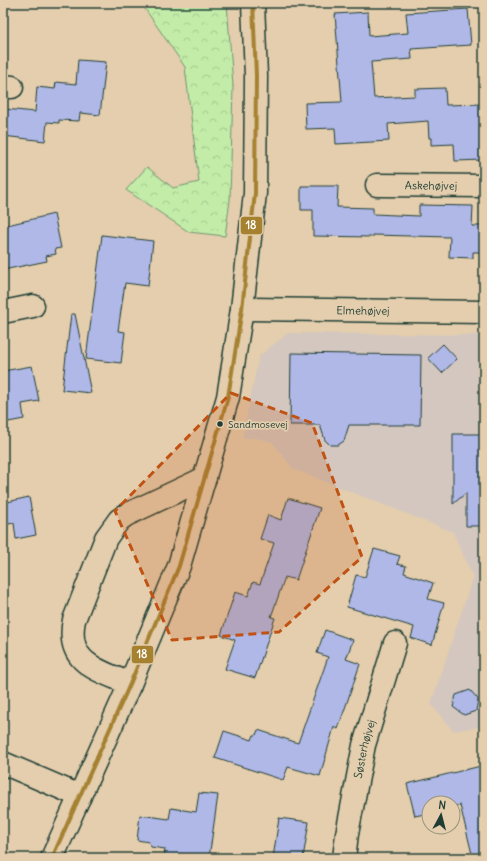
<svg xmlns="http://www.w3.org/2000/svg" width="487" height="861" font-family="Delius,sans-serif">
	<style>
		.built { fill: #d4c7bf }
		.forest { fill: url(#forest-crowns); stroke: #70946e }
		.building { fill: #b0b8e8; stroke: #1f3d34 }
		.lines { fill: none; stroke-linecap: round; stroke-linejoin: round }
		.minor-casing { stroke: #1f3d34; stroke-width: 25 }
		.minor { stroke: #e4cead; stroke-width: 22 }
		.bus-1-casing { stroke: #e4cead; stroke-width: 7 }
		.bus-1 { stroke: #a58130; stroke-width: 4 }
		.marked { fill: #c05314; fill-opacity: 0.2; stroke: #c05314; stroke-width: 3; stroke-dasharray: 8 5; stroke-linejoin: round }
		.bus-dot { fill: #1f3d34; stroke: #e4cead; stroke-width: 1.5 }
		.labels { text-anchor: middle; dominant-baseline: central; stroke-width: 3.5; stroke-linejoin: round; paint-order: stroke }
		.bus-label { font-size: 10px; fill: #1f3d34; stroke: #e4cead; text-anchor: start }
		.street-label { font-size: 11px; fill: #1f3d34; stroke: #e4cead }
		.line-badge { stroke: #e4cead; stroke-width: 1.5 }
		.badge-label { font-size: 11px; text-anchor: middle; font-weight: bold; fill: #fff }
	</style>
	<defs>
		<pattern id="forest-crowns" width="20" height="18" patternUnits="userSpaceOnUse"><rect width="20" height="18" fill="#c2eca8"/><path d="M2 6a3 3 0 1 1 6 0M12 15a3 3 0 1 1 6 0" fill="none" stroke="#a6cb91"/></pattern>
	</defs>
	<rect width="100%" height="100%" fill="#e4cead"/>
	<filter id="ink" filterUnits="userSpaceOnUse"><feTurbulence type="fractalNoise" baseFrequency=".025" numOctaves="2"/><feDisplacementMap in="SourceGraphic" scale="8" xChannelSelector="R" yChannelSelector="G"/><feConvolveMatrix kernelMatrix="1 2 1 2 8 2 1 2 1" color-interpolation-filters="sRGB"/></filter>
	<g filter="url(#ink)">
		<!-- built -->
		<path class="built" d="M288 333 484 335V726L453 731 431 704 473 577 453 532 293 469 272 442 256 438H242L259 356Z"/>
		<!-- forest -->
		<path class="forest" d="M141 3H227L233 86 230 200 225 236 189 232 126 190 147 167 173 188 199 182 185 67Z"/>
		<!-- building -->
		<g class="building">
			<path d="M468 9 471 45 411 49 412 59 371 62 374 98 415 96V89L445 88 446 105 483 104V160L455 161 454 144 431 145V138H429L428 121 388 124 389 141 336 144 335 128 306 129 305 103 342 102 335 14 368 12 369 36 408 33 406 13Z"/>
			<path d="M78 60 106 62 100 115 80 113 79 121 59 120V123L47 122 45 141 3 136 5 109 35 112 37 87 55 89 56 82 76 84Z"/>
			<path d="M301 186H338L337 207 373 208V214L419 216V205L473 206 472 226H484V252H473V258L449 257 450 237 373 235V237L313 236V210H301Z"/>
			<path d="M54 214 61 248 55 249 56 254 46 256 47 261 3 270V226Z"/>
			<path d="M102 235 153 241 148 286 125 283 118 331 125 332 121 363 86 359Z"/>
			<path d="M71 314H75L91 393 62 390Z"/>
			<path d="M443 344 457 359 442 373 428 358Z"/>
			<path d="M291 353 421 355 420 425H349L344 441 338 445H330L325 440 320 425H290Z"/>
			<path d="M32 366 39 401 22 404 24 419 3 423V371Z"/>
			<path d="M453 434H484V526H466V493L453 504Z"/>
			<path d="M29 497 36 535 16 539 14 523 3 525V503Z"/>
			<path d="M288 498 320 508 296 580 285 577 271 617 275 618 255 678 225 669 235 640 221 635 235 592 248 596 253 582 260 584 274 543 260 539 268 515 281 520Z"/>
			<path d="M374 549 400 556 397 564 406 566 404 573 433 583 428 599 444 603 432 645 411 638 414 627 347 607 356 575 365 577Z"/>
			<path d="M325 630 353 640 346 659 360 664 338 729 334 727 320 776 288 767 283 780 215 758 224 731 252 740 254 735H256L258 730 298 743 328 657 317 653Z"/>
			<path d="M470 690 478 699 476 711 464 715 453 707 456 695Z"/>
			<path d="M481 766 484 778V858H473L460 805 453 807V803H429V813L415 816 407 784Z"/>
			<path d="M199 793 218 795 209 858H164L165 849 151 847 149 842 137 840 140 815 169 819 171 808 196 812Z"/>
			<path d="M279 818 309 822 303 858H273Z"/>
		</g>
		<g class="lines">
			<!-- minor casing -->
			<g class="minor-casing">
				<g id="minor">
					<path d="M3 86 12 87"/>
					<path id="s1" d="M377 185 484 186"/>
					<path id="s2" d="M242 309 484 312"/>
					<path d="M3 312 33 306"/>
					<path d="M130 684C99 670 65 664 74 620L106 538 119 520 126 515 205 478"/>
					<path d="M3 763 80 796"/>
					<path d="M52 858 130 684 179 566 228 397 242 309 255 193 256 76 253 3"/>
					<path id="s3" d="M344 858 347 834 364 745 395 643"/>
				</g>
			</g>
			<!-- minor -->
			<use href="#minor" class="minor"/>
			<!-- bus-1 casing -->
			<g class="bus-1-casing">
				<path id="bus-1" d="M52 858 130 684 179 566 228 397 242 309 255 193 256 76 253 3"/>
			</g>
			<!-- bus-1 -->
			<use href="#bus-1" class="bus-1"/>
		</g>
	</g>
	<!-- marked area -->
	<path class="marked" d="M231 393 312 423 362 557 279 632 172 640 115 511Z"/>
	<!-- markers -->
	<circle class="bus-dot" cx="220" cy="424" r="3.5"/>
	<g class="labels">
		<!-- bus labels -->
		<g class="bus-label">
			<text x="228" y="424">Sandmosevej</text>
		</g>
		<!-- street labels -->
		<g class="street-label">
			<text stroke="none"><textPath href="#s1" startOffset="54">Askehøjvej</textPath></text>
			<text stroke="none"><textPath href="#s2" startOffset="121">Elmehøjvej</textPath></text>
			<text stroke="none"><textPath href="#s3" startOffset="111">Søsterhøjvej</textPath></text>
		</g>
	</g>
	<g class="line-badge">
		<rect x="240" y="216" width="23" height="19" rx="4" fill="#a58130"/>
		<rect x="131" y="645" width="23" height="19" rx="4" fill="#a58130"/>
	</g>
	<g class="badge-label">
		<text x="251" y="229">18</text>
		<text x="142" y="658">18</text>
	</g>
	<!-- margin -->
	<rect width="487" height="861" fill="none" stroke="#e4cead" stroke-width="16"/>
	<rect x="8" y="8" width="471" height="845" fill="none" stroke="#1f3d34" stroke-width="1.5" filter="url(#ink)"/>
	<!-- north arrow -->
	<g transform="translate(441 815) rotate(7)"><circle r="19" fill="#e4cead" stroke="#95947d"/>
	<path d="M0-3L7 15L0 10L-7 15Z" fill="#1f3d34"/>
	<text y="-6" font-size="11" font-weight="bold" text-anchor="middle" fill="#1f3d34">N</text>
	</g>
</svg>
